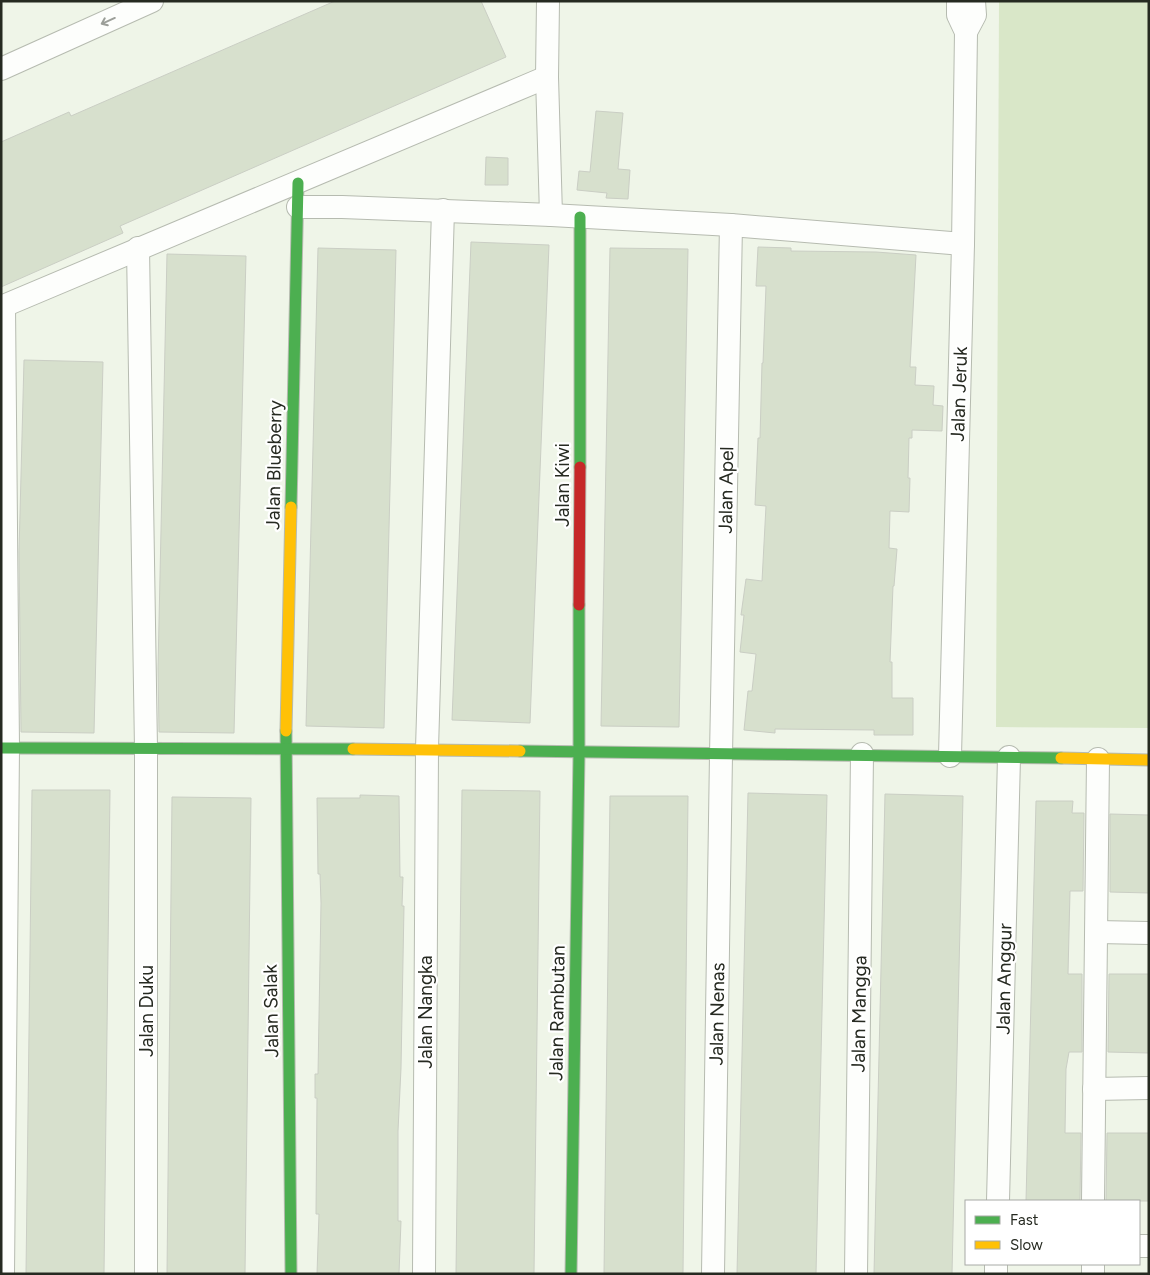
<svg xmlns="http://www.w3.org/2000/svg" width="1150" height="1275" font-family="Figtree,sans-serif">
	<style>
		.green { fill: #d9e7c8 }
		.building { fill: #d7e0cd; stroke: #cacec4 }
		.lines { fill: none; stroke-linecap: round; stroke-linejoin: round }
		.street-casing { stroke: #b6bbb0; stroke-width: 24 }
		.fast-casing { stroke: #b6bbb0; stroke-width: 13 }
		.slow-casing { stroke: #b6bbb0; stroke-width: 13 }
		.jam-casing { stroke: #b6bbb0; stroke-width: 13 }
		.street { stroke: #fdfefc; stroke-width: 22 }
		.fast { stroke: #4caf50; stroke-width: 11 }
		.slow { stroke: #ffc107; stroke-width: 11 }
		.jam { stroke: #c62828; stroke-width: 11 }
		.oneway { stroke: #9c9f99 }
		.labels { text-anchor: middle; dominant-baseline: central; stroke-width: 4.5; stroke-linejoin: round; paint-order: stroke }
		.street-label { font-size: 19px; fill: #262a21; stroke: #fff }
	</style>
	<rect width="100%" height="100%" fill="#eff5e8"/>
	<!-- green -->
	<path class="green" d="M999 1H1149V728L996 727Z"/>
	<!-- building -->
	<g class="building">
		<path d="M335 1H481L506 57 120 226 123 233 1 287V142L69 112 71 116Z"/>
		<path d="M596 111 623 113 618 169 630 170 628 199 606 198 607 193 577 190 579 171 590 172Z"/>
		<path d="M486 157 508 158V185H485Z"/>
		<path d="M471 242 549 245 530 723 452 720Z"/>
		<path d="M758 247 791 248V251L876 252 916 255 910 367H916L915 385 934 386 933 405 943 406 942 431 912 430V438H909L908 478H910L909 512 890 511 889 548 897 549 894 586H893L890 662H892V698H913V735H874V730L775 729V733L744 730 748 691H752L756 654 740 652 744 615H741L746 579 762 581 766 506 755 505 758 438H760L762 363H763L766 286H756Z"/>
		<path d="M318 248 396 250 384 728 306 726Z"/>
		<path d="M610 248 688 249 679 727 601 726Z"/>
		<path d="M167 254 246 256 234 733 159 732 158 668Z"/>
		<path d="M24 360 103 362 94 733 21 732 19 552Z"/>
		<path d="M32 790H110L104 1274H26Z"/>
		<path d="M462 790 540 791 534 1274H456Z"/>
		<path d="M748 793 827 795 816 1274H737Z"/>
		<path d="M885 794 963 796 952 1274H874Z"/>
		<path d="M360 795 399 796 400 877H403L402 906H404L401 1068 398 1131V1221H401L399 1274H317L319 1214H316L317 1098H315V1074H318L321 903 320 874H318L317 798H360Z"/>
		<path d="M610 796H688L683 1273H604Z"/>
		<path d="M172 797 251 798 245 1274H167Z"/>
		<path d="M1036 801H1073L1072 813H1084L1083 891H1070L1068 974H1082V1052H1069L1066 1069 1065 1133H1081L1080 1201H1026Z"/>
		<path d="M1110 814 1149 815V893L1110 892Z"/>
		<path d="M1109 974H1149V1053L1108 1052Z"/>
		<path d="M1107 1133H1149V1201H1106Z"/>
	</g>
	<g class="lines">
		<!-- street casing -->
		<g class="street-casing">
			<g id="street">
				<path d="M548 1 547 77 551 215"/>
				<path d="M966 32 975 15 974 1"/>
				<path d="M1 69 152 1"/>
				<path d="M298 207H342L551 215 731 225 963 244"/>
				<path d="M138 248 146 749V1274"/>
				<path d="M1 307C183 229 366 155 547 77"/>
				<path d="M950 756 963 244 966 32 958 15V1"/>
				<path d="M1097 932 1149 933"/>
				<path d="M1094 1089 1149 1088"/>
				<path d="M998 1201 1009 757"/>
				<path d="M1093 1201 1098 759"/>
				<path d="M1139 1246H1149"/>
				<path d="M3 1274 8 748 4 306"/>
				<path d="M424 1274 427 749 443 210"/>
				<path d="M713 1274 721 755 731 225"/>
				<path d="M856 1274 862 754"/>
				<path d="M996 1274V1264"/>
				<path d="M1093 1274V1264"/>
			</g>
		</g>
		<!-- fast casing -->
		<g class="fast-casing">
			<g id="fast">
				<path d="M580 467V217"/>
				<path d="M291 507 298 183"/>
				<path d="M286 731 291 1274"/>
				<path d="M1 748 353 749"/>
				<path d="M520 751C700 755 881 754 1061 758"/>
				<path d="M571 1274 579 754V605"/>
			</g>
		</g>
		<!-- slow casing -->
		<g class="slow-casing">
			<g id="slow">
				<path d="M286 731 291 507"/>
				<path d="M353 749 520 751"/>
				<path d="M1061 758 1149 760"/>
			</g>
		</g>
		<!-- jam casing -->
		<g class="jam-casing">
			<path id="jam" d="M579 605 580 467"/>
		</g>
		<!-- street -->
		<use href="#street" class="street"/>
		<!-- fast -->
		<use href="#fast" class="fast"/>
		<!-- slow -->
		<use href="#slow" class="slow"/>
		<!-- jam -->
		<use href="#jam" class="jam"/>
	</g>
	<!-- one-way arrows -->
	<defs><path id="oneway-shaft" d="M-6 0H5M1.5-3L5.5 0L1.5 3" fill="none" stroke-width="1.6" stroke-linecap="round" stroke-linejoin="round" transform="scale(1.25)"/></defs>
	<use class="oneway" href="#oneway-shaft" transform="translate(108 21) rotate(156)"/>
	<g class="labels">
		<!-- street labels -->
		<g class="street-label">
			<text transform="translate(959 394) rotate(-88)">Jalan Jeruk</text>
			<text transform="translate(274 465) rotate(-89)">Jalan Blueberry</text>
			<text transform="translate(562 485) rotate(-90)">Jalan Kiwi</text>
			<text transform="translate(726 490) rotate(-89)">Jalan Apel</text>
			<text transform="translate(1004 979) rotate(-89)">Jalan Anggur</text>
			<text transform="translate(146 1011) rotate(-90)">Jalan Duku</text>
			<text transform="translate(271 1011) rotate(-91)">Jalan Salak</text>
			<text transform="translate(425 1012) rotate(-90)">Jalan Nangka</text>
			<text transform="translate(557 1013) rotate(-89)">Jalan Rambutan</text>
			<text transform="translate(717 1014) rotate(-89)">Jalan Nenas</text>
			<text transform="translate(859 1014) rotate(-89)">Jalan Mangga</text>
		</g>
	</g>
	<!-- border -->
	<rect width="1150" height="1275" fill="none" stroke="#262a21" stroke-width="5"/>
	<!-- legend -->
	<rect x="965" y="1200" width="175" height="65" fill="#ffffff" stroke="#a8aaa6"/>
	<rect x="975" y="1216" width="25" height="8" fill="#4caf50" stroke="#a8aaa6"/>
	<text x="1010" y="1225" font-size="15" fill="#262a21">Fast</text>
	<rect x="975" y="1241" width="25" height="8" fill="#ffc107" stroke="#a8aaa6"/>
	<text x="1010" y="1250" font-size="15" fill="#262a21">Slow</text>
</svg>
